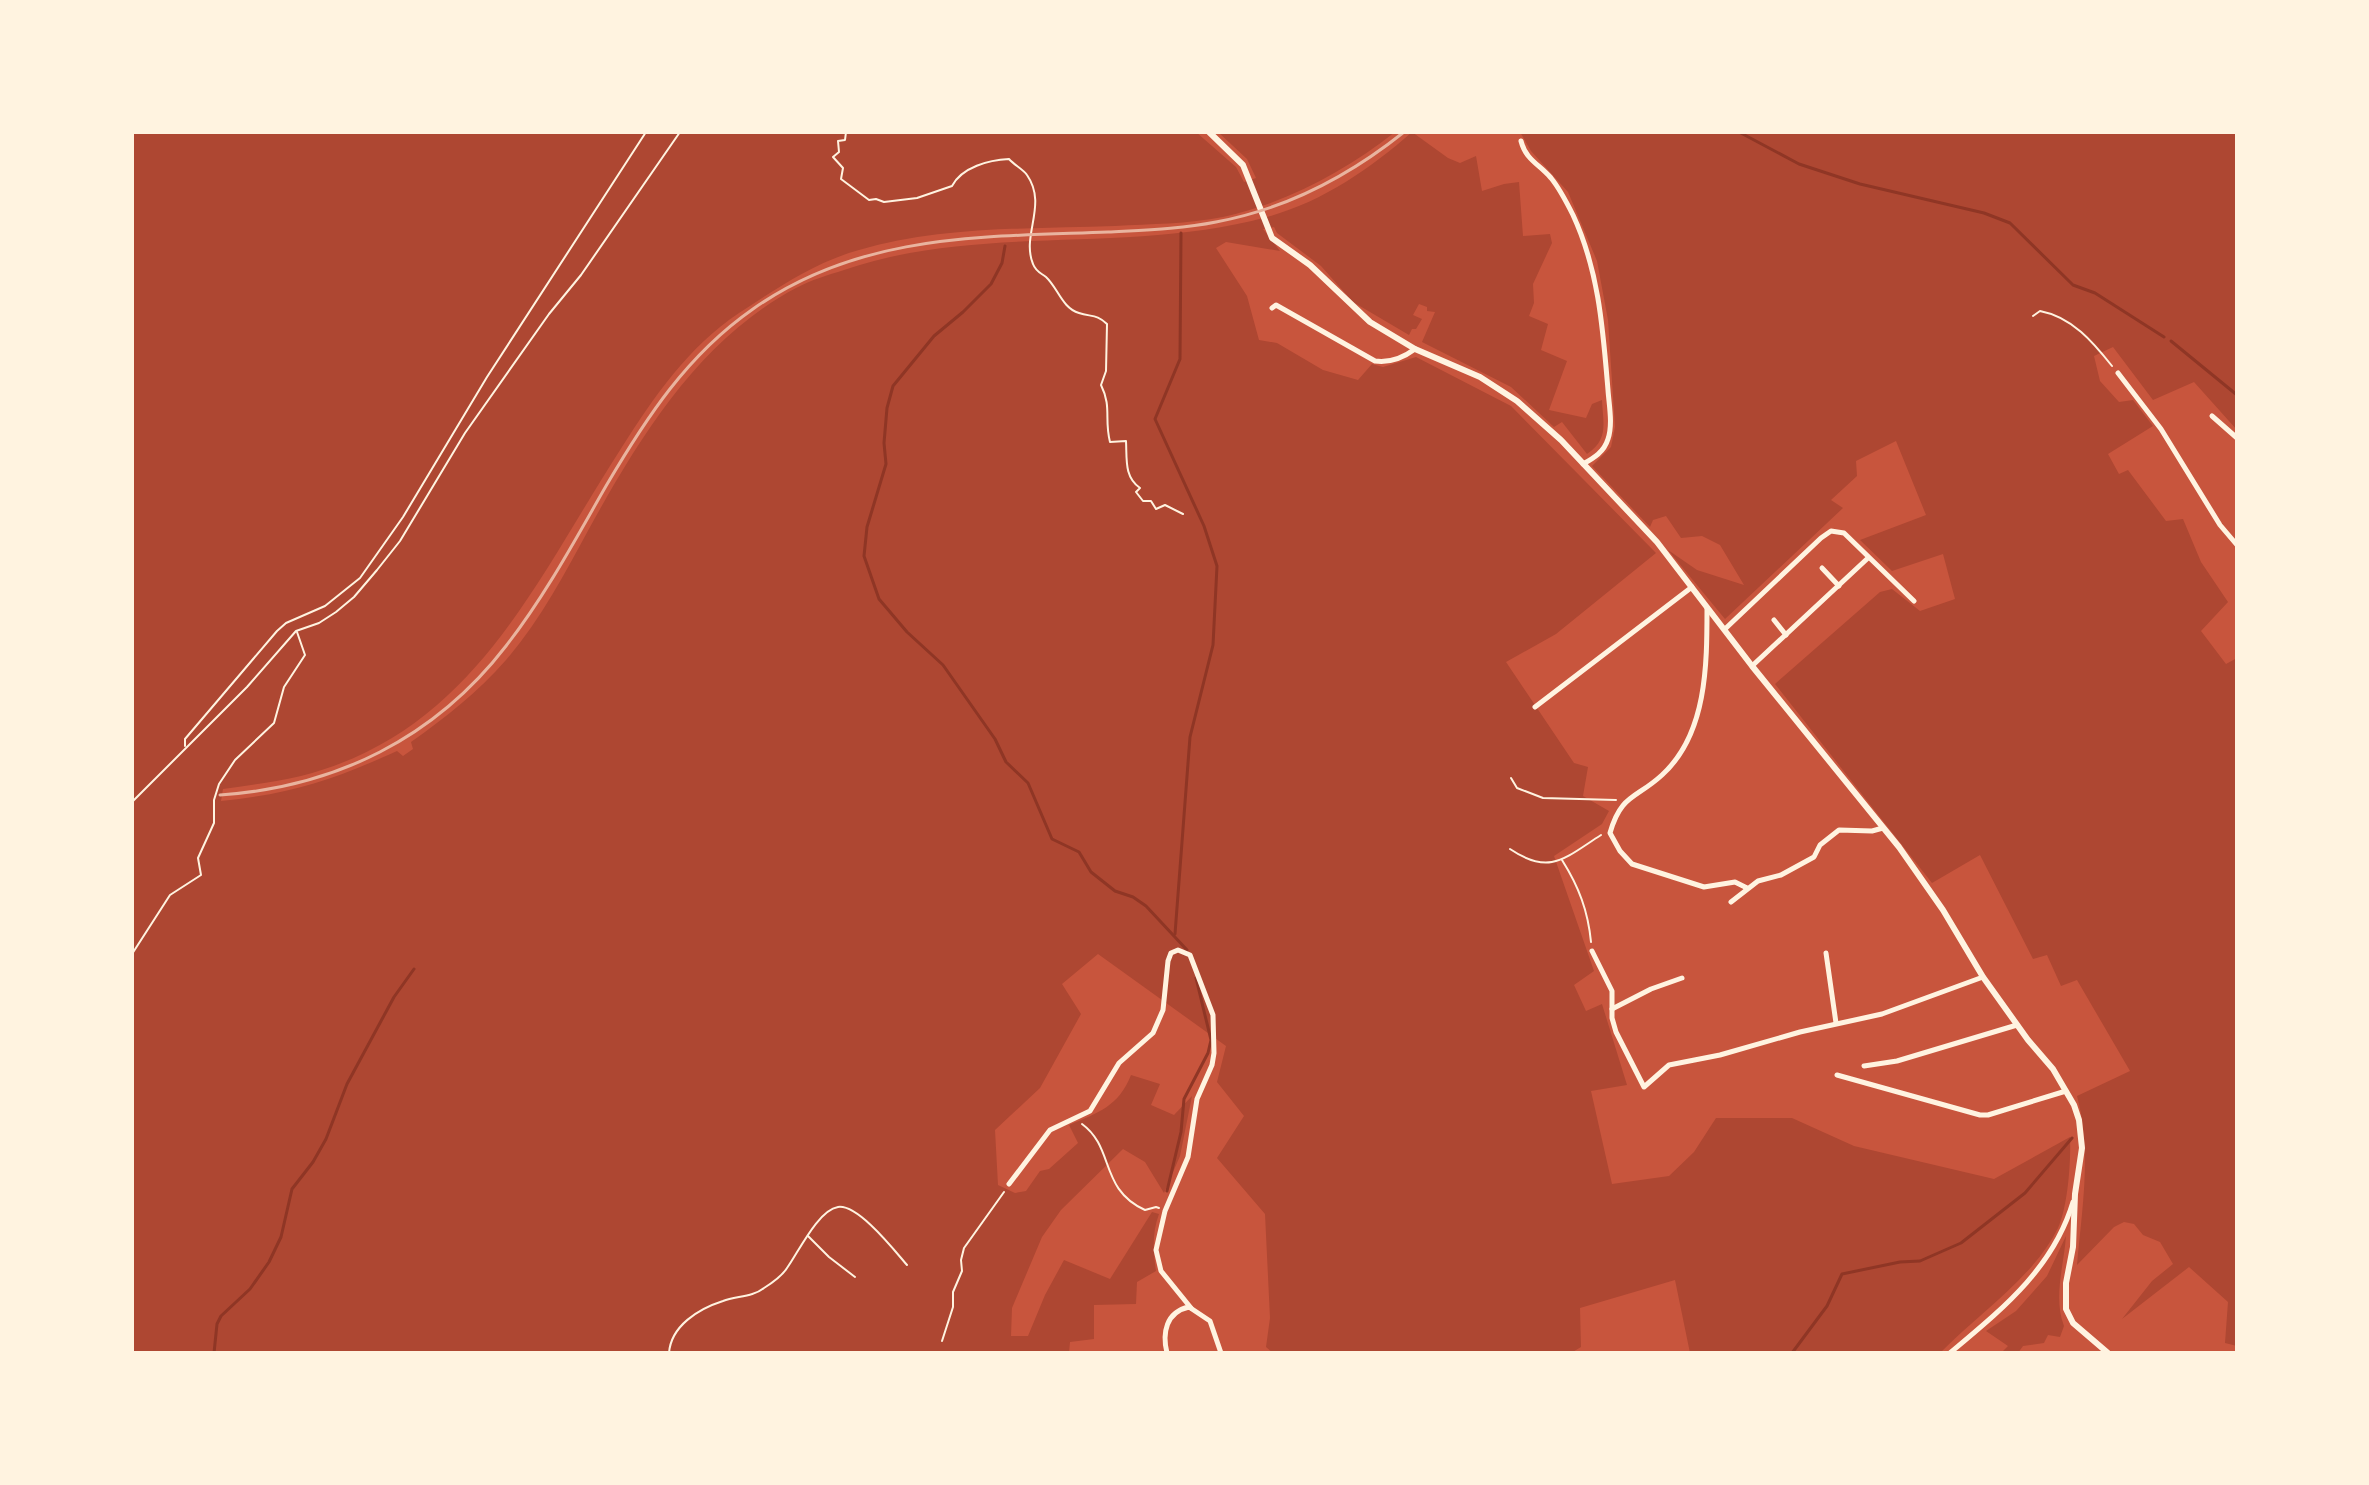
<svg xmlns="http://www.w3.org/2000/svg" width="2369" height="1485" font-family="Bitter,serif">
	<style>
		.green { fill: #ae4732 }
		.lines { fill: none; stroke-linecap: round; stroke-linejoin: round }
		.stream { stroke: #8f3625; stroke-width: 3 }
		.path { stroke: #fff3e0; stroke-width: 2 }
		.minor { stroke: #fff3e0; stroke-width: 5 }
		.tertiary { stroke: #fff3e0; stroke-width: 6 }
		.rail { stroke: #e9b49f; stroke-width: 3 }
	</style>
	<rect width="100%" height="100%" fill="#c8553d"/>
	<!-- green -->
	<g class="green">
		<path d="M132 132H1196L1236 167 1244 182 1256 178 1247 159 1218 132H1395C1344 172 1286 203 1223 217 1188 224 1150 224 1115 226 1030 229 941 226 859 250 815 262 776 289 739 313 688 347 654 397 622 447 534 583 473 732 301 776 276 782 249 785 223 789L221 801C291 794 333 780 397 751L403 756 413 749 411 742C445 718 478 692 506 660 540 621 565 573 590 527 641 435 700 339 796 288 811 280 828 275 844 270 980 223 1128 255 1267 217 1322 202 1370 169 1412 132L1448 158 1460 163 1476 156 1482 191 1504 184 1519 182 1523 236 1550 234 1552 243 1533 284 1534 303 1529 316 1548 324 1541 350 1567 361 1549 410 1586 418 1592 404 1602 400C1603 424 1609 439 1587 454L1562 422 1554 427 1511 387 1422 342 1435 312 1427 311V307L1419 304 1413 315 1422 319 1416 329H1412L1409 335 1353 302 1321 266 1277 233 1274 227 1263 229 1280 251 1226 242 1216 248 1247 296 1259 340 1277 343 1323 370 1358 380 1372 364 1383 367 1416 357 1511 406 1656 553 1556 634 1506 662 1574 763 1588 767 1583 796 1609 811 1602 824 1554 856 1594 971 1574 985 1586 1011 1602 1004 1627 1085 1591 1091 1612 1184 1669 1176 1694 1152 1716 1118H1792L1854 1146 1994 1179 2070 1137C2071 1161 2068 1206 2058 1228 2034 1277 1978 1314 1940 1353H1690L1675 1280 1580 1308 1581 1347 1571 1353H1273L1266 1347 1270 1318 1265 1214 1217 1158 1244 1116 1217 1082 1226 1046 1098 954 1062 984 1081 1014 1040 1088 995 1130 998 1185 1015 1193 1026 1191 1040 1171 1049 1169 1078 1143 1069 1125C1098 1113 1119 1106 1131 1075L1160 1084 1151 1105 1174 1115 1192 1096 1180 1156 1164 1193 1145 1162 1123 1149 1061 1210 1042 1237 1012 1308 1011 1336H1028L1045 1295 1064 1260 1110 1279 1152 1212 1159 1214C1152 1233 1153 1251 1156 1271L1137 1282 1136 1304 1094 1305V1339L1070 1342 1069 1353H132Z"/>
		<path d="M1520 132H2237V430L2194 382 2153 400 2113 347 2094 356 2100 381 2119 402 2133 400 2153 426 2108 454 2119 474 2128 470 2166 521 2183 519 2201 562 2228 602 2201 631 2226 664 2237 658V1346L2225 1343 2228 1302 2189 1267 2122 1319 2152 1281 2173 1264 2160 1242 2143 1235 2134 1224 2124 1222 2114 1227 2077 1265C2082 1208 2092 1152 2077 1096L2130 1071 2077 980 2061 986 2047 955 2033 959 1980 855 1932 883 1775 684 1880 592 1892 589 1920 611 1955 599 1943 554 1892 571 1860 540 1926 515 1896 441 1856 461 1857 476 1831 500 1843 508 1725 619 1668 550 1697 570 1744 585 1720 545 1702 536 1681 538 1666 516 1653 520 1650 527 1592 466 1611 447 1615 427 1608 320 1597 261 1568 192 1531 151Z"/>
		<path d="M2066 1236C2064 1265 2053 1298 2064 1326L2060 1337 2048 1335 2044 1343 2023 1346 2018 1353H2001L2008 1346 1986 1331 2016 1311 2047 1276Z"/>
	</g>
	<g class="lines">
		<!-- stream -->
		<g class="stream">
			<path d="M1739 132 1799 164 1860 184 1984 213 2010 223 2073 285 2095 293 2164 337"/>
			<path d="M1005 246 1002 263 991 284 963 312 934 336 893 386 887 408 884 443 886 464 867 527 864 556 879 599 907 632 943 665 995 739 1006 762 1028 783 1052 839 1079 852 1091 872 1115 891 1133 897 1146 906 1187 950"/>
			<path d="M2171 341 2237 395"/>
			<path d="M1175 934 1190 737 1213 645 1217 566 1204 526 1155 419 1180 359 1181 233"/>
			<path d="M1167 1191 1181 1132 1184 1099 1208 1053 1211 1040 1196 978"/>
			<path d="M214 1353 217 1324 221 1316 250 1289 269 1262 281 1237 292 1189 313 1162 326 1139 347 1084 394 997 414 969"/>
			<path d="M1792 1353 1827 1306 1842 1274 1900 1262 1920 1261 1961 1243 2025 1193 2072 1138"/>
		</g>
		<!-- path -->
		<g class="path">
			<path d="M846 132 845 140 838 141 839 152 833 157 843 168 841 179 869 200 876 199 884 202 917 198 952 186C962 167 989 160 1009 159 1014 165 1023 169 1027 175 1048 205 1021 235 1033 264 1036 272 1041 273 1046 277 1058 288 1062 308 1079 313 1091 317 1097 314 1107 324L1106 371 1101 385C1112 407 1104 419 1110 442L1126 441C1127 459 1124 477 1140 488L1136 492 1143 501H1151L1156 509 1165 505 1183 514"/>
			<path d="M2033 316 2040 311C2072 317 2093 342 2112 366"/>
			<path d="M185 746V739L277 631 286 623 325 606 360 578 403 517 487 377 646 132"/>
			<path d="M1511 778 1517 788 1543 798 1616 800"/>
			<path d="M132 802 247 687 296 631 319 623 336 612 354 597 377 570 400 541 465 433 549 314 581 275 680 132"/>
			<path d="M1510 849C1550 876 1565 858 1601 835"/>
			<path d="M1562 860C1579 887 1588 911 1591 942"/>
			<path d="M132 954 170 895 201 875 198 858 214 823V800L219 784 235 760 274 723 284 687 305 655 297 632"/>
			<path d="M1082 1124C1115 1148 1099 1189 1145 1210L1156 1207 1159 1208"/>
			<path d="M808 1236 829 1257 855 1277"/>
			<path d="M942 1341 953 1307V1292L962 1271 961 1260 964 1248 1004 1192"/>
			<path d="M669 1353C671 1326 698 1309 723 1301 736 1296 753 1297 764 1288 772 1283 782 1276 787 1268 798 1253 818 1210 838 1207 858 1204 894 1250 907 1265"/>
		</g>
		<!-- minor -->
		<g class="minor">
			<path d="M1521 141C1526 160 1539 164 1551 178 1560 189 1567 203 1573 215 1599 271 1603 330 1608 390 1609 405 1613 424 1608 439 1604 452 1594 458 1583 464"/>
			<path d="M1272 308 1276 305 1375 361C1390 363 1403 358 1415 349"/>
			<path d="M2118 373 2161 429 2220 525 2237 545"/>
			<path d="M2212 416 2237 438"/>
			<path d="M1822 568 1839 586"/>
			<path d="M1707 608C1707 665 1707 734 1662 775 1636 799 1621 794 1610 833L1620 851 1632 864 1704 887 1735 882 1747 888"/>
			<path d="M1774 620 1786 635"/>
			<path d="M1725 629 1821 538 1831 531 1844 533 1914 601"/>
			<path d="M1752 666 1868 558"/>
			<path d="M1535 707 1692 587"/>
			<path d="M1731 902 1758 881 1781 875 1814 857 1820 845 1839 830 1872 831 1883 828"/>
			<path d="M1592 951 1612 991V1018L1616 1032 1644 1087 1669 1065 1720 1055 1800 1032 1882 1014 1983 977"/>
			<path d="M1826 953 1836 1023"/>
			<path d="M1612 1009 1651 989 1682 978"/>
			<path d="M1864 1066 1897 1061 2017 1025"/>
			<path d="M1837 1075 1980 1115H1988L2066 1091"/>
			<path d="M1009 1184 1050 1130 1090 1111 1119 1063 1153 1033 1163 1010 1168 961 1171 953 1178 950 1190 955 1213 1015 1214 1053 1212 1065 1197 1099 1188 1157 1165 1211 1156 1250 1161 1271 1191 1308"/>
			<path d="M1167 1353C1162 1333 1166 1312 1189 1307L1210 1321 1221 1353"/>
			<path d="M1950 1353C2001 1310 2053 1269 2073 1202"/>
		</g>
		<!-- tertiary -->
		<path class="tertiary" d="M1209 132 1243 165 1272 238 1310 265 1370 322 1415 349 1480 377 1517 401 1561 440 1657 542 1752 666 1899 847 1943 910 1983 977 2028 1040 2053 1069 2074 1105 2079 1120 2082 1148 2075 1194 2073 1247 2066 1283V1309L2073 1323 2108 1353"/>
		<!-- rail -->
		<path class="rail" d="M220 795C336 787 435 738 506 646 545 596 575 540 606 486 646 418 687 355 753 309 861 233 982 237 1108 232 1144 230 1181 229 1216 222 1286 209 1349 176 1404 132"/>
	</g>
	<!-- border -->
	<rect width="2369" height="1485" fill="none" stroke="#fff3e0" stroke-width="268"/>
</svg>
